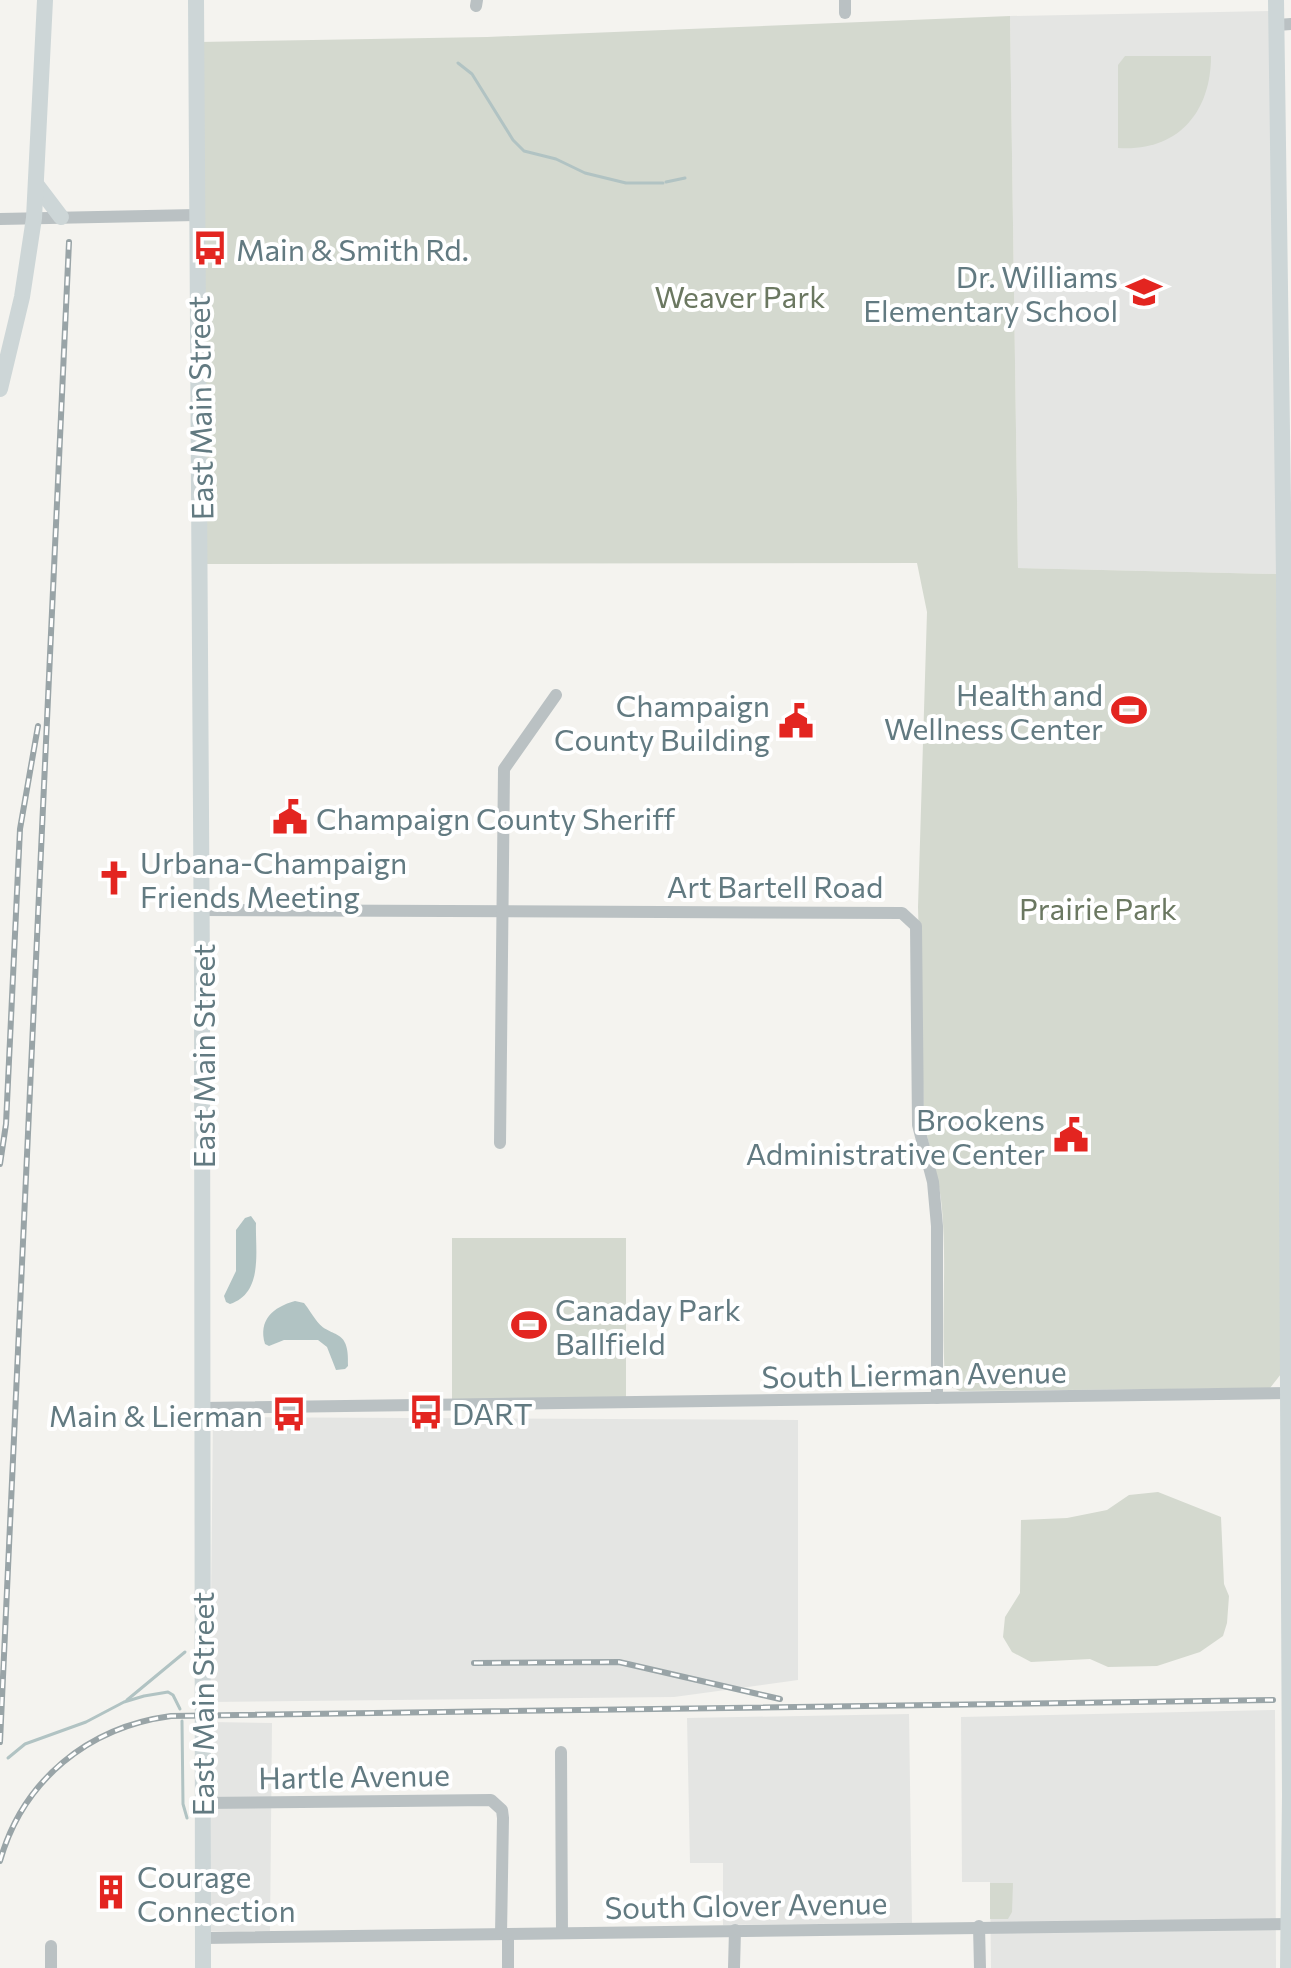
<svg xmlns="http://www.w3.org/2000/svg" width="1291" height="1968" font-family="Commissioner,sans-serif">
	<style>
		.built { fill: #e4e5e3 }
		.green { fill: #d4d9cf }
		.water { fill: #b1c3c3 }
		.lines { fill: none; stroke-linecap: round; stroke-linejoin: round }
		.stream { stroke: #b1c3c3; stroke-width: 3 }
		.minor { stroke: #bac1c3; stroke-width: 12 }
		.major { stroke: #cdd6d7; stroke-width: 16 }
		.rail-casing { stroke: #99a4a7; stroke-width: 6 }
		.rail { stroke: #fff; stroke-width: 3; stroke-dasharray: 9; stroke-linecap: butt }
		.labels { text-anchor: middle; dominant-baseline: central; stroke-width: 8; stroke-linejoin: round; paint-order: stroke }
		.poi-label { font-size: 30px; fill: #627a81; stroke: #fff; text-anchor: start }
		.park-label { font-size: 30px; fill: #6b7861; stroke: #fff }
		.street-label { font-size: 30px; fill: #627a81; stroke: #fff }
	</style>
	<rect width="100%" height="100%" fill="#f4f3ef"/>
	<!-- built -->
	<g class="built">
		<path d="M1270 11 1277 574 1018 568 1010 16Z"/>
		<path d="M213 1417 798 1420V1680L674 1697 210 1702Z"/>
		<path d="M1275 1710 1276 1968H991L990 1882H962L961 1717Z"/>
		<path d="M909 1714 912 1923 723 1925V1863H690L687 1718Z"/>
		<path d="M212 1722 272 1723 270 1931H210Z"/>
	</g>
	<!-- green -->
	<g class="green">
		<path d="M1010 16 1018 568 1277 574 1281 1374 1270 1388 960 1391 951 1387 945 1377C941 1321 947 1265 942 1209 940 1178 928 1149 924 1118L918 907 927 612 917 563 201 564 199 42 487 37Z"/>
		<path d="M1125 56H1211C1211 113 1177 152 1118 148V65Z"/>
		<path d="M452 1238H626V1398L452 1400Z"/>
		<path d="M1158 1492 1221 1517 1224 1584 1229 1596 1227 1623 1223 1636 1200 1652 1157 1666 1108 1667 1090 1659 1031 1662 1012 1652 1003 1637 1005 1617 1020 1593 1021 1520 1067 1518 1107 1510 1129 1495Z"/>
		<path d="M990 1883H1013L1012 1912 1008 1919H990Z"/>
	</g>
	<!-- water -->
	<g class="water">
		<path d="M251 1216 256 1223C255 1250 264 1293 230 1304L226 1302 224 1296 236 1271V1230L245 1218Z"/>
		<path d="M295 1301 304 1303C309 1309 312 1315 316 1320 330 1340 350 1325 348 1366L345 1369 336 1370 327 1347 318 1340H284L269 1346 265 1344C258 1320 273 1307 295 1301Z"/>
	</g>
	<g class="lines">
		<!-- stream -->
		<g class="stream">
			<path d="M458 63 472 74 513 140 524 151 556 159 585 173 626 183H663"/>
			<path d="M666 182 685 178"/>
			<path d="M127 1700 185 1652"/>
			<path d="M182 1721 183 1804 187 1818"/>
			<path d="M8 1758 25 1744 86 1722 124 1702 144 1696 168 1692 173 1695 180 1709"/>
		</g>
		<!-- minor -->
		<g class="minor">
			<path d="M845 0V13"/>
			<path d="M476 6 477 0"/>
			<path d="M1277 25 1291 24"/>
			<path d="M0 219 196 215"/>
			<path d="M202 910 902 913 916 926 918 1125 933 1182 937 1226V1398"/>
			<path d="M500 1143 504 769 556 695"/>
			<path d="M202 1408 1291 1393"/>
			<path d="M561 1752 562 1933"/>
			<path d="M201 1803 491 1800 502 1810 503 1818 501 1934"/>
			<path d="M979 1926 980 1968"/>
			<path d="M508 1934V1968"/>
			<path d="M203 1938 1291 1924"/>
			<path d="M51 1946V1968"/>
			<path d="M734 1968 735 1930"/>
		</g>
		<!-- major -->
		<g class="major">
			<path d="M196 0 202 976 203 1968"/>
			<path d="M1276 0 1284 576 1290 1796 1288 1968"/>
			<path d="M36 184 61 217"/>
			<path d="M0 389 22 297 34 218 45 0"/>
		</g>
		<!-- rail casing -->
		<g class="rail-casing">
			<g id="rail">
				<path d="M0 1164 6 1124 20 829 38 726"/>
				<path d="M474 1663 619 1662 780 1699"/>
				<path d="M0 1742 69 242"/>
				<path d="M0 1861C23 1780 88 1727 171 1716L1273 1700"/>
			</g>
		</g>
		<!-- rail -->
		<use href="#rail" class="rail"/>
	</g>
	<!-- icons -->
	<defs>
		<g id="bus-bare" transform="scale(2.76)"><path d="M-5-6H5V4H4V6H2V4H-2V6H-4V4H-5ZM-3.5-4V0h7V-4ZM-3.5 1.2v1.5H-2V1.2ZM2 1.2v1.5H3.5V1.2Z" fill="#e32520" stroke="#fff" stroke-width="2.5" paint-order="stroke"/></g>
		<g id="school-bare" transform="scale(2.76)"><path d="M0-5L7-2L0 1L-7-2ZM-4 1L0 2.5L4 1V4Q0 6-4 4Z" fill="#e32520" stroke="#fff" stroke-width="2.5" paint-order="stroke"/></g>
		<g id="stadium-bare" transform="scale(2.76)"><path d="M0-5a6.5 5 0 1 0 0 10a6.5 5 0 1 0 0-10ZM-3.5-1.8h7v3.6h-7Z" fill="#e32520" stroke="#fff" stroke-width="2.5" paint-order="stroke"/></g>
		<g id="civic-bare" transform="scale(2.76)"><path d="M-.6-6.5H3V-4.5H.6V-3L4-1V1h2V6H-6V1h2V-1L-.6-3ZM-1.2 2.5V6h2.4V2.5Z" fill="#e32520" stroke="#fff" stroke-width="2.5" paint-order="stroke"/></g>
		<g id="church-bare" transform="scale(2.76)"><path d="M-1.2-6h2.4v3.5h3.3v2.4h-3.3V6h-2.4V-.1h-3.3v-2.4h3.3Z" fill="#e32520" stroke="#fff" stroke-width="2.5" paint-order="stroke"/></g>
		<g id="building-bare" transform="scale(2.76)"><path d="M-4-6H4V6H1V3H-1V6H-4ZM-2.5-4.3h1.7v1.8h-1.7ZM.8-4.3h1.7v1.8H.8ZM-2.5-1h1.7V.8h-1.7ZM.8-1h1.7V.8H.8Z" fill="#e32520" stroke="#fff" stroke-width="2.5" paint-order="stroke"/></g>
	</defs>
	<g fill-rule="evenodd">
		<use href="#bus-bare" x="210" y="248"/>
		<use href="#school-bare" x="1144" y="292"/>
		<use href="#stadium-bare" x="1129" y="710"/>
		<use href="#civic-bare" x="796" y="721"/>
		<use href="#civic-bare" x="290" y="817"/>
		<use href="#church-bare" x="114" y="878"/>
		<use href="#civic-bare" x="1071" y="1135"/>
		<use href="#stadium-bare" x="529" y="1325"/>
		<use href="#bus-bare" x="426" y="1412"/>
		<use href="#bus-bare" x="289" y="1414"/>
		<use href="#building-bare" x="111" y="1892"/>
	</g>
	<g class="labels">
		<!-- poi labels -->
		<g class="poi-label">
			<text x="236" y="248">Main &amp; Smith Rd.</text>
			<text x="1118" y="275" text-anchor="end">Dr. Williams<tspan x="1118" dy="34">Elementary School</tspan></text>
			<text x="1103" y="693" text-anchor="end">Health and<tspan x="1103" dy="34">Wellness Center</tspan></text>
			<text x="770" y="704" text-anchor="end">Champaign<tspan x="770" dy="34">County Building</tspan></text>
			<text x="316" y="817">Champaign County Sheriff</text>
			<text x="140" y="861">Urbana-Champaign<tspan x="140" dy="34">Friends Meeting</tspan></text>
			<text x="1045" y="1118" text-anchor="end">Brookens<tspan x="1045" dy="34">Administrative Center</tspan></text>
			<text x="555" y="1308">Canaday Park<tspan x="555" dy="34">Ballfield</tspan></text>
			<text x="452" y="1412">DART</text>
			<text x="263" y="1414" text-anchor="end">Main &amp; Lierman</text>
			<text x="137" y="1875">Courage<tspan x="137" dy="34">Connection</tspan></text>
		</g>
		<!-- park labels -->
		<g class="park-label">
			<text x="740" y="295">Weaver Park</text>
			<text x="1098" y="907">Prairie Park</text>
		</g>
		<!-- street labels -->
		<g class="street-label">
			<text transform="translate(199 408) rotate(-91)">East Main Street</text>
			<text x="775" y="885">Art Bartell Road</text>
			<text transform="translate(202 1056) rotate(-90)">East Main Street</text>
			<text transform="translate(914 1373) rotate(-1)">South Lierman Avenue</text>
			<text transform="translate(201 1704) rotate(-90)">East Main Street</text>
			<text transform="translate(354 1775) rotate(-1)">Hartle Avenue</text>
			<text transform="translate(746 1904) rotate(-1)">South Glover Avenue</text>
		</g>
	</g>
</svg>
